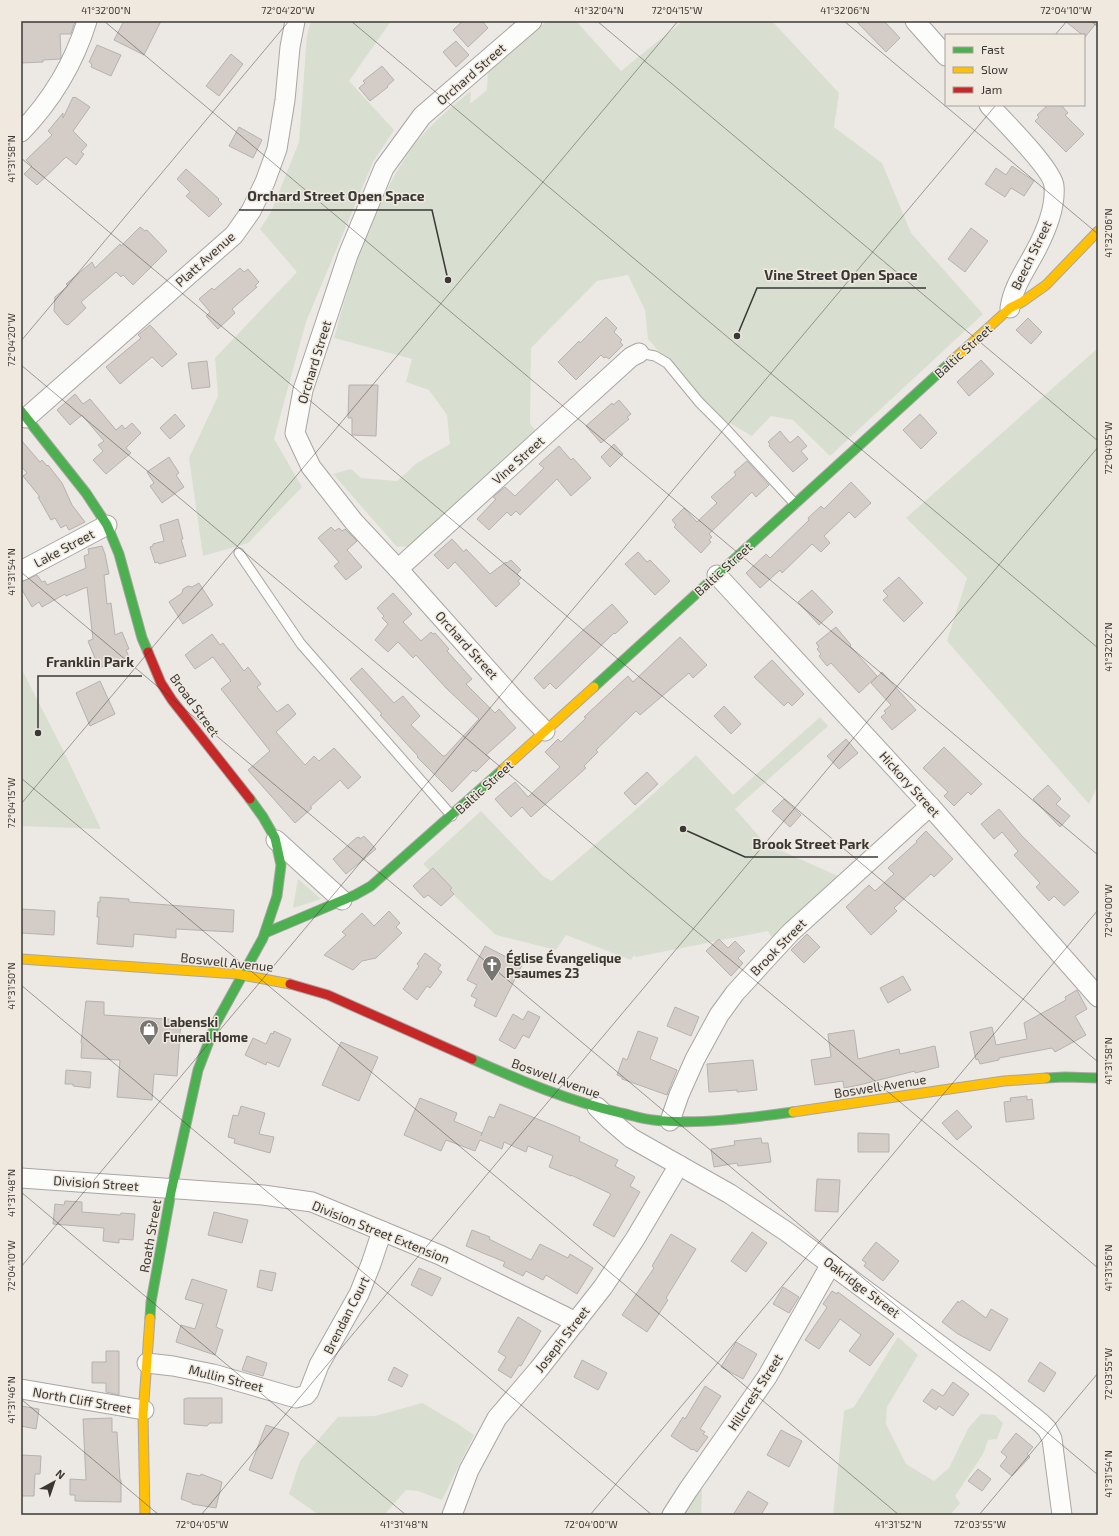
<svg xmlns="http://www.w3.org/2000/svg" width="1119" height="1536" font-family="'Exo 2',sans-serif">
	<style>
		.green { fill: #d9dfd0 }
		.building { fill: #d4ccc7; stroke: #b6b2b0 }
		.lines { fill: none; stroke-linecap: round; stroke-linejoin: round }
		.lane-casing { stroke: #a9a6a3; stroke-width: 11 }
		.street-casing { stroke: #a9a6a3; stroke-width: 21 }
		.fast-casing { stroke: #a9a6a3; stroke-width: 11 }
		.slow-casing { stroke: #a9a6a3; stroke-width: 11 }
		.jam-casing { stroke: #a9a6a3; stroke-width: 11 }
		.lane { stroke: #fcfcfb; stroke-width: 9 }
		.street { stroke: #fcfcfb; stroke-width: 19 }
		.fast { stroke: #4caf50; stroke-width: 9 }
		.slow { stroke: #ffc107; stroke-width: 9 }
		.jam { stroke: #c62828; stroke-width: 9 }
		.ticks { fill: none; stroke: #3a3834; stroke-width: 1; stroke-opacity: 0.45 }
		.labels { text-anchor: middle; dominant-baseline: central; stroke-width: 3; stroke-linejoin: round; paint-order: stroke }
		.street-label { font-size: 13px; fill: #3a3834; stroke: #f0e9e0 }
		.poi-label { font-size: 13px; font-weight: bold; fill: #3a3834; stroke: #f0e9e0; text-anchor: start }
		.leader { fill: none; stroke: #3a3834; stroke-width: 1.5 }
		.callout-dot { fill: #3a3834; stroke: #f0e9e0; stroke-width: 1.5 }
		.callout-label { font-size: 14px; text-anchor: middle; font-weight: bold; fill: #3a3834; stroke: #f0e9e0; stroke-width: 3; stroke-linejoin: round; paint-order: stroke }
		.neatline { fill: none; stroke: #3a3834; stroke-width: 1.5 }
		.ticks-label { font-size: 10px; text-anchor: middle; fill: #3a3834 }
	</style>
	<rect width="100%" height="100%" fill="#ece8e4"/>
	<!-- green -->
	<g class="green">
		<path d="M311 21H391L349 81 394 130 373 162 306 322 274 439 302 487 248 543 203 556 189 458 218 396 215 358 297 272 260 229 271 212 299 142 307 35Z"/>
		<path d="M547 21H576L621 71 683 21H772L839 93 834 127 882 163 911 233 983 314 830 456 793 420 771 416 752 436 714 414 713 412 648 339 645 310 628 275 597 281 531 348 530 424 540 435 413 546 397 547 333 474 351 469 361 478 397 481 417 463 450 444 447 415 429 390 406 382 412 359 334 338C352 272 372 205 412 148 426 128 451 107 471 91L470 104 487 90 488 70Z"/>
		<path d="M1098 348V785L1089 804 947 641 967 578 906 518Z"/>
		<path d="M21 668 64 752 101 829 21 826Z"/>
		<path d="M820 717 828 726 735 809 766 844 838 876 772 938 768 931 636 957 634 955 631 960 566 935 556 950 496 935 467 908 423 864 481 811 544 877 552 881 631 814 696 755 733 795Z"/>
		<path d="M298 879 321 899 293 908Z"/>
		<path d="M898 1337 918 1355 887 1407 886 1424 906 1464 934 1481 949 1468 969 1427 981 1414 995 1415 1003 1423 997 1439 988 1440 983 1454 955 1496 960 1503 950 1515H833L844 1411 854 1407Z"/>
		<path d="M422 1403 458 1424 474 1435 442 1500 418 1491 406 1490 384 1515H319L289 1494 300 1461 338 1417 375 1416Z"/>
		<path d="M697 1488 702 1490 701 1515H680Z"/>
	</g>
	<!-- building -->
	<g class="building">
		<path d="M21 21H75L71 34H60L61 57 60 59 43 60V62L21 63Z"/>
		<path d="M124 21H161L144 55 114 40Z"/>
		<path d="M463 21H482L488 28 468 47 453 30Z"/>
		<path d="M856 21H884L900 38 886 52Z"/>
		<path d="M1065 21H1098L1085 37Z"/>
		<path d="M456 41 469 55 456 67 443 52Z"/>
		<path d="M97 45 121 55 111 76 91 67 92 64 89 62Z"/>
		<path d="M231 54 243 64 219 96 206 86Z"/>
		<path d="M382 66 394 80 387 86 388 87 370 101 359 88 365 83 363 81Z"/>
		<path d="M73 97 74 98 75 97 90 107 73 131 87 145 81 152 84 154 76 165 66 157 37 185 24 174 32 166 26 160 52 135 48 131 63 113V118Z"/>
		<path d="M1048 105H1061L1068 113 1065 115 1084 134 1066 152 1035 121 1039 117 1037 115Z"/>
		<path d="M239 127 262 140 253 158 229 146Z"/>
		<path d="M1012 166 1034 181 1024 196 1011 188 1005 197 985 184 996 168 1006 175Z"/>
		<path d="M186 169 219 199 218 200 222 204 209 217 186 196 190 192 177 179Z"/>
		<path d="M140 227 145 231 147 230 167 251 133 285 123 275 121 277 116 272 81 302 86 308 68 325 65 324 54 311 55 297 68 286 66 284 92 262 95 268 120 244 121 246Z"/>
		<path d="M971 228 988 241 965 272 948 259Z"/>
		<path d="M240 268 244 272 248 269 259 282 255 286 257 287 232 309 235 313 218 329 206 316 210 312 199 299 212 288 214 290Z"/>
		<path d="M606 317 617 328 614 332 622 340 620 342 623 345 609 359 606 357 604 358 601 355 576 380 558 362 579 341 580 343Z"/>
		<path d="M1028 318 1042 332 1031 344 1016 330Z"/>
		<path d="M150 325 177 354 162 367 152 357 120 384 106 367 141 338 138 335Z"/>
		<path d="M981 360 994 374 969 396 957 382Z"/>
		<path d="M207 361 210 387 192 389 188 363Z"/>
		<path d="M349 385H378L376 436 352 435V418H348Z"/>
		<path d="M75 394 83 404 90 399 116 430 122 425 125 429 132 423 141 433 126 448 131 453 106 474 93 460 103 451 98 445 104 441 82 415 70 425 57 410Z"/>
		<path d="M619 400 631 414 627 417 629 419 601 443 586 426 612 403 613 405Z"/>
		<path d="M175 414 185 426 170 439 160 428Z"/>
		<path d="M920 414 937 433 921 449 903 430Z"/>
		<path d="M780 431 790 443 798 436 807 446 801 451 808 459 793 472 769 446 770 444 768 442Z"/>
		<path d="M21 440 40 462 42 460 47 466 48 465 62 483 72 505 85 522 69 530 66 525 61 528 55 518 51 520 38 497H40L23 476 27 473 21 466Z"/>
		<path d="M614 444 623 454 610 467 601 457Z"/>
		<path d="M559 446 571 460 573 458 591 478 571 496 557 479 520 515 516 511 511 516 507 512 489 530 477 519 496 499 493 497 505 487 515 496 544 468 539 464Z"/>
		<path d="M169 457 179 473 176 475 184 487 162 503 150 486 154 483 147 472Z"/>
		<path d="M747 461 769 485 756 497 752 492 709 534 712 537 709 540 711 542 701 553 674 527 676 525 672 520 684 508 697 522 717 503 711 497 736 475 734 472Z"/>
		<path d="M851 482 871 503 855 518 849 512 824 536 830 543 821 552 812 544 782 573 780 570 760 588 746 573 766 554 770 558 809 520 808 518 821 506 824 509Z"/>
		<path d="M178 519 183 539H181L186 556 159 564 158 562 155 563 150 547 153 546V544L164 541 160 525Z"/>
		<path d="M331 527 335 531 339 528 342 531 345 529 357 541 347 550 362 567 346 580 334 566 339 562 318 538Z"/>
		<path d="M452 539 464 552 466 549 490 574 506 562 507 563 511 560 521 570 517 574 521 578 518 581 520 584 496 607 455 562 448 569 434 555Z"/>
		<path d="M102 546 105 554 109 574 104 575 107 604 111 603 115 635 122 632 129 649 126 650 129 657 99 668 88 641 93 639 87 587 66 596 65 594 42 607 39 602 32 607 21 588V582L37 575 42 582 45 581 47 585 86 568 84 556 89 554 88 549Z"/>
		<path d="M638 552 647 562 650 560 670 581 655 595 625 564Z"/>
		<path d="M899 577 923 603 904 622 883 600 888 596 883 591Z"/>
		<path d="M199 583 213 605 183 624 169 602 182 593 183 589 188 586 192 587Z"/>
		<path d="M812 590 833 612 819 625 798 602Z"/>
		<path d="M393 593 412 614 403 622 421 641 431 632 433 634 435 633 449 649 447 651 472 679 466 684 495 713 499 709 516 728 486 755 490 758 476 772 473 770 452 792 417 757 418 756 380 715 382 714 350 679 362 668 394 703 403 696 420 716 411 725 443 756H445L479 719 447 689 416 655 413 658 398 642 388 652 375 640 388 624 382 618 384 616 377 608Z"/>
		<path d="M612 604 628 622 615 634 614 633 556 689 550 683 544 689 534 678 581 632Z"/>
		<path d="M836 627 851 645 850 646 877 676 859 693 831 663 827 666 819 656 821 654 817 649 819 647 816 643Z"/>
		<path d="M212 634 220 645 223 643 244 671 248 667 261 684 257 687 277 712 288 704 296 714 276 732 305 765 314 756 319 761 334 748 361 777 348 789 340 780 310 807 312 808 295 823 248 770 270 751 221 689 231 681 213 657 195 669 185 655Z"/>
		<path d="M680 637 707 665 693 678 689 673 640 715 636 711 596 750 598 752 584 766 586 768 531 817 522 807 511 817 495 799 515 782 528 797 560 767 545 752 558 739 561 742 586 718 584 717 628 676 633 682Z"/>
		<path d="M772 660 804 694 792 706 788 702 784 706 754 677Z"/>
		<path d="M882 672 916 710 892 730 881 717 886 713 884 711 891 705 871 683Z"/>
		<path d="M100 681 115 714 90 726 76 693Z"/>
		<path d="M724 706 741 724 731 734 714 716Z"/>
		<path d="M846 739 858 753 839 769 827 756Z"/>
		<path d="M944 747 982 784 971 795 968 792 954 806 944 796 948 792 923 768Z"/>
		<path d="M647 772 658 784 635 805 624 793Z"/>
		<path d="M1048 785 1061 799 1056 804 1070 816 1060 827 1033 799Z"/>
		<path d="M784 799 801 815 790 827 772 811Z"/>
		<path d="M999 809 1022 836 1079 892 1064 906 1054 896 1049 901 1036 887 1040 883 1014 855 1018 851 1002 832 994 839 981 824Z"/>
		<path d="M926 831 953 859 934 877 931 874 894 908 897 911 871 935 846 907 869 885 875 891 894 874 888 868 917 842 916 841Z"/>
		<path d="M364 836 376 849 346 874 333 859 356 838 359 837 360 839Z"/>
		<path d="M433 868 452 888 450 890 454 894 441 906 428 895 424 898 413 886Z"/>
		<path d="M100 897 129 899V902L234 910 233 932 176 929V938L134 934 133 947 97 944 99 917H97L98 902H100Z"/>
		<path d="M21 909 55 911 54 935 21 933Z"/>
		<path d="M389 911 400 923 396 927 402 933 376 958 362 961 353 970 324 955 346 935 342 932 362 913 374 926Z"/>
		<path d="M807 934 820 947 804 963 791 950Z"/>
		<path d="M719 939 728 948 735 941 745 951 738 958 743 963 731 976 706 951Z"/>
		<path d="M485 946 522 965 496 1017 474 1006 477 999 471 996 477 985 467 980Z"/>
		<path d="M425 953 441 965 438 969 442 972 430 988 427 986 417 1000 403 989 419 966 417 964Z"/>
		<path d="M903 976 911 990 888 1003 880 988Z"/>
		<path d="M1077 990 1087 1009 1075 1016 1086 1035 1055 1052 1052 1048 999 1058V1060L980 1064 978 1059 976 1060 970 1032 992 1027 996 1045 1027 1039 1024 1023 1066 1000 1065 997Z"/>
		<path d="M86 1001 104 1002V1015L181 1020 177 1076 154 1074 152 1100 117 1097 120 1060 81 1058 82 1043H81Z"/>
		<path d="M675 1007 699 1017 691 1036 667 1026Z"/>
		<path d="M528 1011 540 1017 529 1038 523 1035 515 1049 499 1040 513 1014 523 1020Z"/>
		<path d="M854 1030 858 1059 899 1049 900 1054 935 1046 939 1067 915 1073V1071L859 1085 844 1088 843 1081 815 1085 811 1060 831 1057 828 1034Z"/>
		<path d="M274 1031 291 1039 279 1067 267 1062 266 1065 245 1055 253 1038 266 1044 271 1033 273 1034Z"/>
		<path d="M638 1031 658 1038 650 1059 677 1070 667 1095 622 1079V1077L617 1075 623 1058 627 1060Z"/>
		<path d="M341 1042 378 1057 359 1101 322 1085Z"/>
		<path d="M753 1060 757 1090 737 1092V1090L709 1092 707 1064Z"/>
		<path d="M66 1070 91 1072 90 1088 73 1086V1084H65Z"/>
		<path d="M1027 1096V1100L1032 1099 1034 1119 1006 1122 1004 1102 1011 1101 1010 1098Z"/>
		<path d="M420 1098 457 1113 454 1121 482 1133 481 1136 489 1116 494 1118 500 1104 555 1126 580 1137 579 1141 618 1160 615 1166 635 1177 630 1186 640 1192 614 1237 593 1225 611 1194 571 1175V1176L549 1167 553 1156 528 1146 526 1152 504 1142 502 1149 480 1140 475 1151 446 1140 441 1151 404 1135Z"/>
		<path d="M241 1106 265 1113 259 1134 274 1137 270 1153 234 1143 235 1139 228 1137 233 1115 238 1116Z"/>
		<path d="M957 1110 972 1127 957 1140 942 1123Z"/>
		<path d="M858 1133 889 1134V1152H858Z"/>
		<path d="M761 1138 762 1143H768L771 1162 738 1166 737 1163 714 1167 711 1149 735 1145 734 1141Z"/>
		<path d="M817 1179 840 1180 838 1212 815 1211Z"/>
		<path d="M65 1201 82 1202V1212L120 1215 121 1213 135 1214 133 1240 119 1239V1243L103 1241 104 1228 53 1224 55 1204 64 1205Z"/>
		<path d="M214 1212 248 1220 242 1243 208 1235Z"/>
		<path d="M472 1230 490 1237 489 1239 531 1260 540 1244 568 1258 570 1254 593 1268 577 1294 546 1275 543 1280 526 1271 523 1276 503 1266 505 1262 466 1246Z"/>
		<path d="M752 1232 767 1243 746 1272 731 1261Z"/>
		<path d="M671 1234 696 1249 666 1298 668 1300 647 1332 622 1315 654 1268 652 1266Z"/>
		<path d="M876 1242 899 1261 883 1281 864 1266 866 1263 862 1260Z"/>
		<path d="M419 1268 441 1278 432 1296 411 1285Z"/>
		<path d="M260 1270 276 1273 272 1291 257 1287Z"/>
		<path d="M192 1279 227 1290 216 1327 223 1330 215 1355 176 1342 181 1325 195 1329 203 1304 185 1299Z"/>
		<path d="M783 1287 799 1297 789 1313 773 1304Z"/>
		<path d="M832 1291 837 1294 838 1292 894 1334 870 1366 849 1351 861 1335 840 1319 819 1349 805 1340 826 1309 827 1307 823 1304Z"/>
		<path d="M962 1300 986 1318 991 1309 1008 1319 990 1351 958 1334 942 1322 958 1301 959 1303Z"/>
		<path d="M518 1317 541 1331 521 1366 519 1365 511 1378 498 1370 506 1357 498 1352Z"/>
		<path d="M736 1342 757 1354 743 1379 721 1367Z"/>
		<path d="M106 1351H119V1395L106 1392V1383H92V1362H106Z"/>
		<path d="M247 1356 267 1363 263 1376 242 1370Z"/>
		<path d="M582 1360 607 1373 598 1390 574 1377Z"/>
		<path d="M1040 1362 1056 1373 1044 1392 1028 1381Z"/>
		<path d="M394 1367 408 1375 402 1387 388 1380Z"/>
		<path d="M953 1382 969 1394 953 1416 939 1406 936 1410 923 1401 932 1389 943 1396Z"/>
		<path d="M705 1386 721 1396 700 1429 705 1432 703 1434 708 1437 697 1452 693 1449 692 1450 671 1436 683 1417 685 1419Z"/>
		<path d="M188 1398H222V1423H210L207 1426 184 1424V1399Z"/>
		<path d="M21 1406 39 1409 36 1429 21 1426Z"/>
		<path d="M112 1418V1432H117L120 1480H121V1502L75 1501V1495H70V1479L86 1480 83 1419Z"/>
		<path d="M266 1425 289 1433 272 1479 249 1470Z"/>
		<path d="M781 1430 802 1441 789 1467 767 1455Z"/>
		<path d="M1016 1433 1033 1447 1027 1454 1030 1457 1012 1476 1000 1466 1007 1457 1001 1452Z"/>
		<path d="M21 1455 41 1456 40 1474H35L34 1496H21Z"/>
		<path d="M978 1469 991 1479 982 1491 968 1481Z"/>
		<path d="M187 1473 200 1476 201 1474 222 1482 216 1508 192 1504V1503L181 1499Z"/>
		<path d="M748 1491 768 1503 761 1515H733Z"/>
	</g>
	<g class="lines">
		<!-- lane casing -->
		<g class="lane-casing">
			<g id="lane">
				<path d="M639 353 655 356 667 363 699 402 726 429 795 504"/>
				<path d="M239 553 301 644 452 816"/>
			</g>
		</g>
		<!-- street casing -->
		<g class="street-casing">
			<g id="street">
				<path d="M532 21 422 116 384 168 348 255 303 390 295 433 311 467 354 522 398 569 514 699 545 731"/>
				<path d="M915 21 946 56"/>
				<path d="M989 105C1002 119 1053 170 1054 186 1056 208 1046 231 1036 250 1026 269 1013 287 1010 308"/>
				<path d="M21 132C52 100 74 63 87 21"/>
				<path d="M26 418 234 235 251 211 265 182 277 149 285 100 290 47 295 21"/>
				<path d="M398 569 631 357 639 353"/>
				<path d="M21 571 107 525"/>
				<path d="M717 575 930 806 1098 997"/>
				<path d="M276 840 342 900"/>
				<path d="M597 1107 610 1120 631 1138 730 1194 787 1232 991 1383 1041 1423 1047 1429 1052 1439 1062 1515"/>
				<path d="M670 1121 679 1095 695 1059 719 1015 735 993 790 933 930 806"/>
				<path d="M21 1178 263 1195 312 1202 440 1255 576 1322"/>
				<path d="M147 1363 173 1366 213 1374 296 1398 306 1395 309 1391 319 1365 359 1294 371 1264 382 1231"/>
				<path d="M21 1389 144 1410"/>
				<path d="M452 1515 469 1470 497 1418 538 1370 603 1287 635 1239 679 1165"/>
				<path d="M672 1515 688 1490 767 1377 831 1264"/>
			</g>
		</g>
		<!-- fast casing -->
		<g class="fast-casing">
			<g id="fast">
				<path d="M21 411 86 493 107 525 119 554 142 638 148 652"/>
				<path d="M594 687 954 359"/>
				<path d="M265 933 355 895 371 886 502 770"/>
				<path d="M472 1059C521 1081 569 1101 621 1113 631 1115 642 1119 653 1120 696 1125 750 1118 793 1112"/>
				<path d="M1046 1078 1065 1077 1098 1078"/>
				<path d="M150 1318 151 1302 171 1192 198 1070 216 1023 263 938 277 896 281 865 275 838 263 817 250 799"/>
			</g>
		</g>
		<!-- slow casing -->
		<g class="slow-casing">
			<g id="slow">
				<path d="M954 359 1010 308 1022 302 1046 285 1098 231"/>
				<path d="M502 770 594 687"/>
				<path d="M21 959 237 974 290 984"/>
				<path d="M793 1112 1004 1081 1046 1078"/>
				<path d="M145 1515 143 1415 150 1318"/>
			</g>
		</g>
		<!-- jam casing -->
		<g class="jam-casing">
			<g id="jam">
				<path d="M148 652 161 683 172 700 250 799"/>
				<path d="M290 984 328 995 472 1059"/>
			</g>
		</g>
		<!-- lane -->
		<use href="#lane" class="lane"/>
		<!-- street -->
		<use href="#street" class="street"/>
		<!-- fast -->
		<use href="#fast" class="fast"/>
		<!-- slow -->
		<use href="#slow" class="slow"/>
		<!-- jam -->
		<use href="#jam" class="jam"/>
	</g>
	<!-- ticks -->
	<path class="ticks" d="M104 21 1098 855M351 21 1098 648M597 21 1098 441M844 21 1098 234M1091 21 1098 27M1055 35 1067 21M21 158 1098 1062M21 341 289 21M21 365 1098 1268M21 572 1098 1475M21 778 899 1515M21 804 678 21M21 985 652 1515M21 1192 406 1515M21 1267 996 105M21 1399 159 1515M201 1515 1098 447M590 1515 1098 910M979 1515 1098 1373"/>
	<!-- icons -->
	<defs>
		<g id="church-pin" transform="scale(1)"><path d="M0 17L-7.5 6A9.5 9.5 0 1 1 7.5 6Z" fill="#787672" stroke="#f0e9e0"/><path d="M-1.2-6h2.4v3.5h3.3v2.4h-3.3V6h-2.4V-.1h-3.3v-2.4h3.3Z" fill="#fff"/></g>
		<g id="shop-pin" transform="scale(1)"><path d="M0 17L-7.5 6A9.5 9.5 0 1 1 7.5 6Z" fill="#787672" stroke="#f0e9e0"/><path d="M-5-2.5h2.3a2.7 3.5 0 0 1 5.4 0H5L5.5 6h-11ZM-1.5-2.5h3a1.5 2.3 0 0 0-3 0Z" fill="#fff"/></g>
	</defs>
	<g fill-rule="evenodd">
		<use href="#church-pin" x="492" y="965"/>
		<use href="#shop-pin" x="149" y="1029"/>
	</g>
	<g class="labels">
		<!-- street labels -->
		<g class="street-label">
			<text transform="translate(471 74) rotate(-41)">Orchard Street</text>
			<text transform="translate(1031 255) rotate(-64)">Beech Street</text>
			<text transform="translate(205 259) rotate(-42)">Platt Avenue</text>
			<text transform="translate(963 351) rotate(-42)">Baltic Street</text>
			<text transform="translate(314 362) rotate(-73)">Orchard Street</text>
			<text transform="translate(518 460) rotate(-42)">Vine Street</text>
			<text transform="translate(64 548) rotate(-28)">Lake Street</text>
			<text transform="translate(723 569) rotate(-42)">Baltic Street</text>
			<text transform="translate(467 645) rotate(48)">Orchard Street</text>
			<text transform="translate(195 705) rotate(54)">Broad Street</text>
			<text transform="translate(910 784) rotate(48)">Hickory Street</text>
			<text transform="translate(484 787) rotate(-42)">Baltic Street</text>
			<text transform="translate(778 947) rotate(-46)">Brook Street</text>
			<text transform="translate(227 962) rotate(6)">Boswell Avenue</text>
			<text transform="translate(556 1078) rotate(20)">Boswell Avenue</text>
			<text transform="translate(880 1086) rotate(-9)">Boswell Avenue</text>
			<text transform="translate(96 1183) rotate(4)">Division Street</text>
			<text transform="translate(381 1232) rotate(22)">Division Street Extension</text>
			<text transform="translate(150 1236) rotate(-80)">Roath Street</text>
			<text transform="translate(862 1287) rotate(37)">Oakridge Street</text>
			<text transform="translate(346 1315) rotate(-63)">Brendan Court</text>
			<text transform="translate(562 1339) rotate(-52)">Joseph Street</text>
			<text transform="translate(226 1378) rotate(14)">Mullin Street</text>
			<text transform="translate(755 1392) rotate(-57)">Hillcrest Street</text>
			<text transform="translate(82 1400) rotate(10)">North Cliff Street</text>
		</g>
		<!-- poi labels -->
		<g class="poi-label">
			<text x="506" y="958">Église Évangelique<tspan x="506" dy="15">Psaumes 23</tspan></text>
			<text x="163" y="1022">Labenski<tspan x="163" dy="15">Funeral Home</tspan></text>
		</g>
	</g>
	<!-- callouts -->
	<path class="leader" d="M448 280L432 210H239M737 336L757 288H926M38 733L38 676H142M683 829L745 857H878"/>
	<g class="callout-dot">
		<circle cx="448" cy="280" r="4"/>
		<circle cx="737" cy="336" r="4"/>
		<circle cx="38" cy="733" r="4"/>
		<circle cx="683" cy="829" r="4"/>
	</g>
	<g class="callout-label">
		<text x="336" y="201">Orchard Street Open Space</text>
		<text x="841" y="280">Vine Street Open Space</text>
		<text x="90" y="667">Franklin Park</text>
		<text x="811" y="849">Brook Street Park</text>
	</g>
	<!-- border -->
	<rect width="1119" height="1536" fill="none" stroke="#f0e9e0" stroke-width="44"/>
	<!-- legend -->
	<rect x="945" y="34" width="140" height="72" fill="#f0e9e0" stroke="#a7a29b"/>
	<rect x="953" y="47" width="20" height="6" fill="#4caf50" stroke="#a7a29b"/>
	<text x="981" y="54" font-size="12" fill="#3a3834">Fast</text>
	<rect x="953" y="67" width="20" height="6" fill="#ffc107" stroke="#a7a29b"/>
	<text x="981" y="74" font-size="12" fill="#3a3834">Slow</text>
	<rect x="953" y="87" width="20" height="6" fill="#c62828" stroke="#a7a29b"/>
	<text x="981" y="94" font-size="12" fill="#3a3834">Jam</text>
	<!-- north arrow -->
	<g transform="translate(54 1482) rotate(40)" stroke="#f0e9e0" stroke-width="3" paint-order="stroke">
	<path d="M0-3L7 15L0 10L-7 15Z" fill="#3a3834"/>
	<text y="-6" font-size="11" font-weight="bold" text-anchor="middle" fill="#3a3834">N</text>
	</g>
	<rect x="22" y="22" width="1075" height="1492" class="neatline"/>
	<g class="ticks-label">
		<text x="106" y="14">41°32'00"N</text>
		<text x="288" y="14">72°04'20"W</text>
		<text x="599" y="14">41°32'04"N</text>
		<text x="677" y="14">72°04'15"W</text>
		<text x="845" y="14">41°32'06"N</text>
		<text x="1066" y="14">72°04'10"W</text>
		<text transform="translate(11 159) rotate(-90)" y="4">41°31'58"N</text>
		<text transform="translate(1108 233) rotate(-90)" y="4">41°32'06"N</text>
		<text transform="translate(11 340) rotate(-90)" y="4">72°04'20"W</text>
		<text transform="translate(1108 448) rotate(-90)" y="4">72°04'05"W</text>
		<text transform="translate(11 572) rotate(-90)" y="4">41°31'54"N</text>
		<text transform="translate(1108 647) rotate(-90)" y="4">41°32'02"N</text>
		<text transform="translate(11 803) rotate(-90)" y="4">72°04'15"W</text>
		<text transform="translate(1108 911) rotate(-90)" y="4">72°04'00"W</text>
		<text transform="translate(11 986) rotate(-90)" y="4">41°31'50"N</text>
		<text transform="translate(1108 1061) rotate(-90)" y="4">41°31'58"N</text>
		<text transform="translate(11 1193) rotate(-90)" y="4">41°31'48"N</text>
		<text transform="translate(11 1266) rotate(-90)" y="4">72°04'10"W</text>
		<text transform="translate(1108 1268) rotate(-90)" y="4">41°31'56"N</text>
		<text transform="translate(1108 1374) rotate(-90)" y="4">72°03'55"W</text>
		<text transform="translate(11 1400) rotate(-90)" y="4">41°31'46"N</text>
		<text transform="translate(1108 1474) rotate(-90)" y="4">41°31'54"N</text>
		<text x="202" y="1528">72°04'05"W</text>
		<text x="404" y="1528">41°31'48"N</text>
		<text x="591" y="1528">72°04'00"W</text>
		<text x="898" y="1528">41°31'52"N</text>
		<text x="980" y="1528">72°03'55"W</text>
	</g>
</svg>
